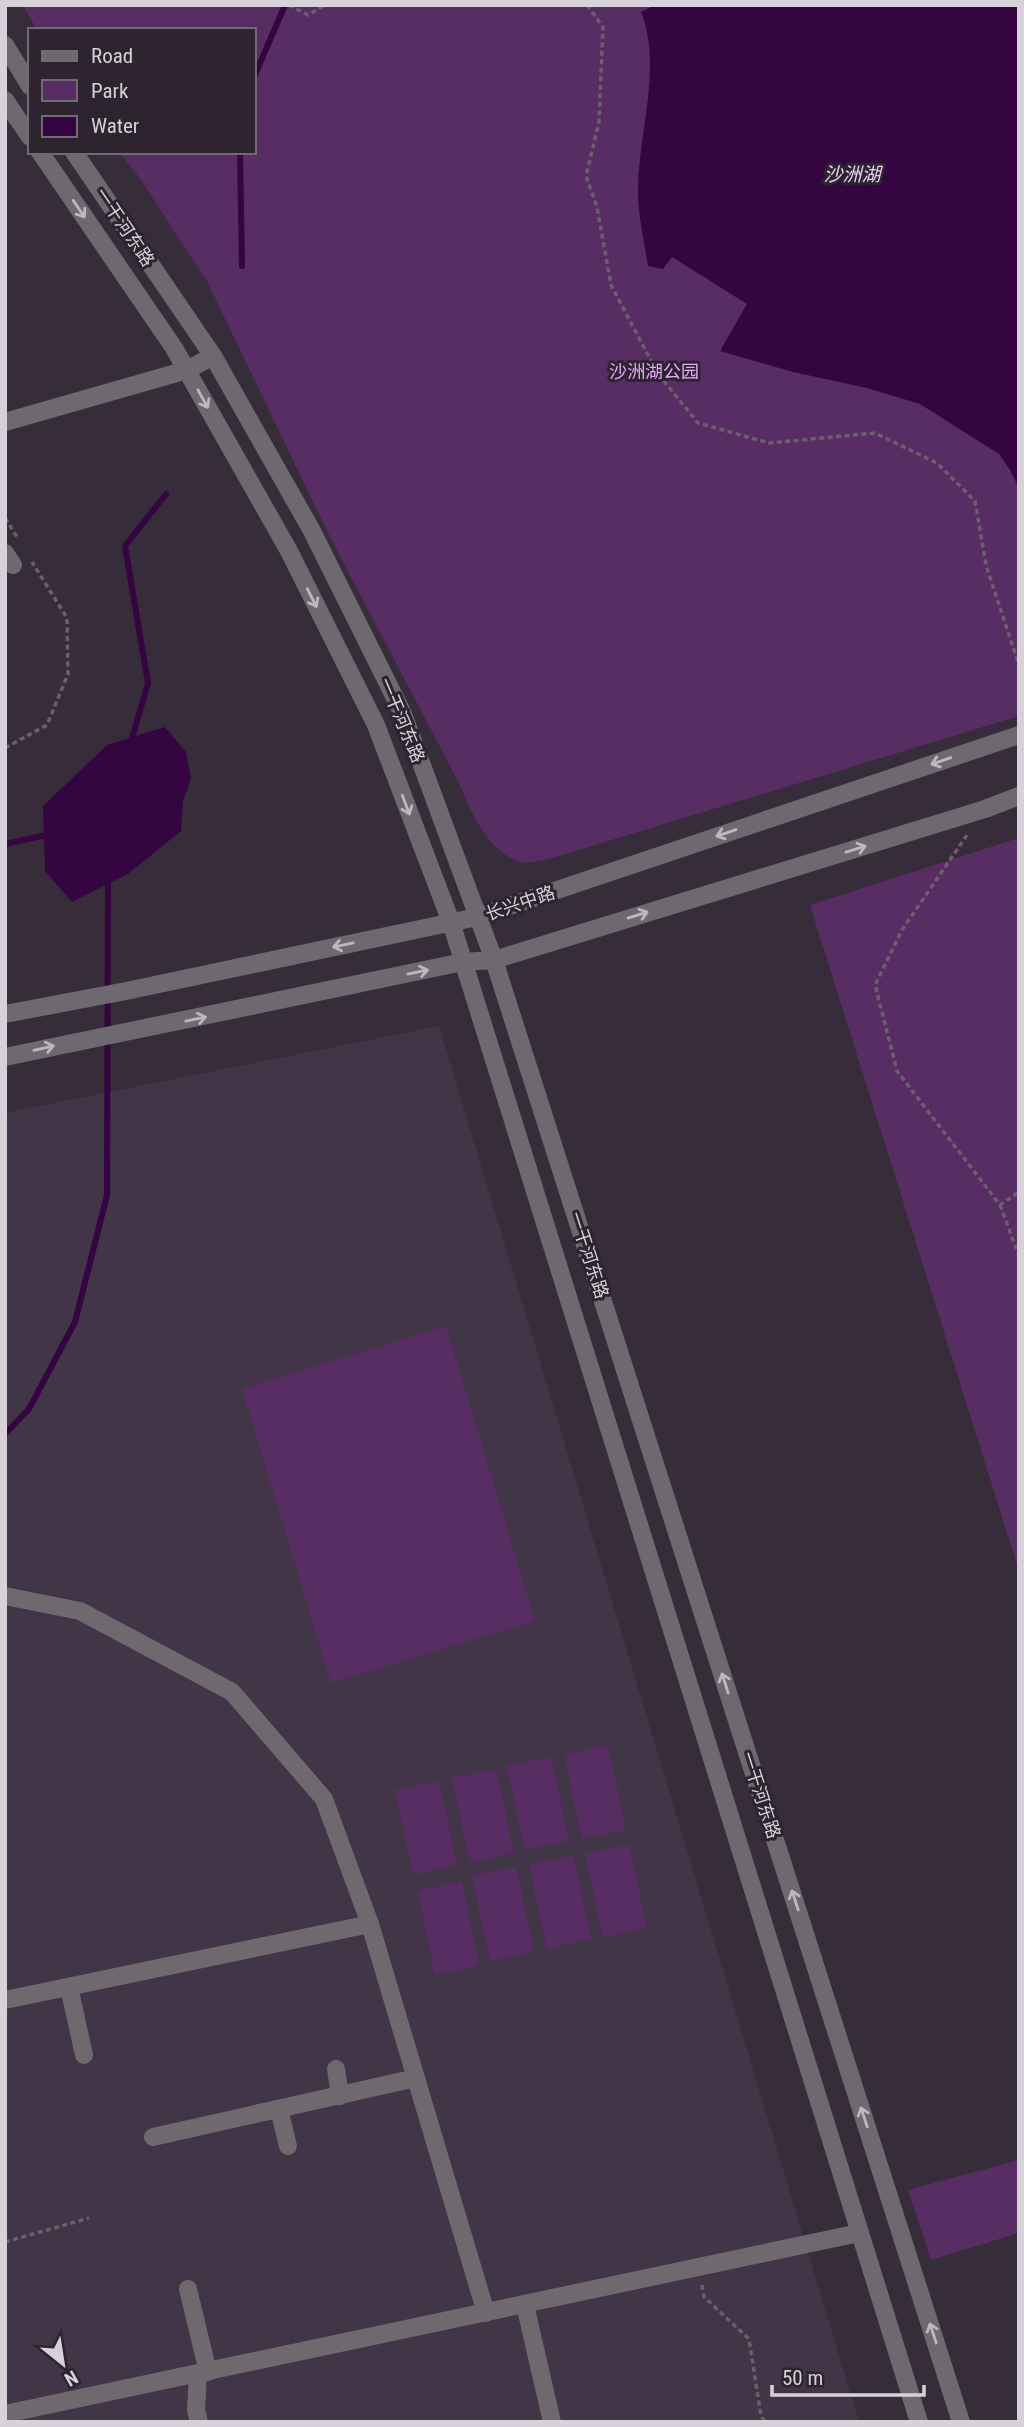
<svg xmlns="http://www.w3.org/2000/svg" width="1024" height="2427" font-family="'Roboto Condensed','Noto Sans SC',sans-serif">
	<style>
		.built { fill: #423547 }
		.green { fill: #582d64 }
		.water { fill: #340540 }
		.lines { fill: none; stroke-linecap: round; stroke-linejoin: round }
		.stream { stroke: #340540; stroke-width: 6 }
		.path { stroke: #69606c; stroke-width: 3.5; stroke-dasharray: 5 3.5; stroke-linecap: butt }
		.minor { stroke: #6e696f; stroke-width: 18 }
		.oneway { stroke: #bdb7be }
		.labels { text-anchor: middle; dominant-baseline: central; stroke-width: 6; stroke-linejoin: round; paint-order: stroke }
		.street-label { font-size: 18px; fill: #d7d1d9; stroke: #2d2430 }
		.park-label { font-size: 18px; fill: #e9a7fe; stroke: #2d2430 }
		.water-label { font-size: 19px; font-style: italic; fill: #ecd1f4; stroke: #2d2430 }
	</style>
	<rect width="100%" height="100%" fill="#372d3a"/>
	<!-- built -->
	<path class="built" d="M439 1026 859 2422H5V1113Z"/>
	<!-- green -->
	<g class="green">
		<path d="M23 5H1019V716L549 859C541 860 529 864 522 862 487 853 472 812 459 783L330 537 207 281 139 177 119 152H254V30H37Z"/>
		<path d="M1019 838V1571L810 905Z"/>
		<path d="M446 1326 535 1621 331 1683 242 1389Z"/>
		<path d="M608 1745 626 1830 582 1839 564 1755Z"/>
		<path d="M551 1757 569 1841 525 1850 507 1766Z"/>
		<path d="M496 1769 514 1853 470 1862 452 1778Z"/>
		<path d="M439 1781 457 1865 413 1875 395 1790Z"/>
		<path d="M629 1844 647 1928 603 1937 585 1853Z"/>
		<path d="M573 1855 591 1939 547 1949 529 1865Z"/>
		<path d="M516 1867 534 1951 490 1961 472 1876Z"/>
		<path d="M462 1881 479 1965 435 1975 418 1891Z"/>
		<path d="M1019 2160V2233L931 2260 908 2190Z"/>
	</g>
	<!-- water -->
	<g class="water">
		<path d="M651 5H1019V488L1010 470 999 454 920 404 867 388 793 372 720 351 747 304 672 257 663 269 648 266C644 241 638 215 638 190 638 133 663 67 641 12L651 7Z"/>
		<path d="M165 727 186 752 191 779 183 801 181 831 128 874 72 902 45 871 43 806 107 745Z"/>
	</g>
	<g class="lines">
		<!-- stream -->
		<g class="stream">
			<path d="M254 77 285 5"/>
			<path d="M240 152 242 266"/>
			<path d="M131 742 148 683 125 546 166 494"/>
			<path d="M5 844 51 834"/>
			<path d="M5 1434 29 1409 75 1322 107 1195 108 876"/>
		</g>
		<!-- path -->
		<g class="path">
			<path d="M289 5 308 15 325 5"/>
			<path d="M587 5 603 27 599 122 586 176 597 207 611 285 658 374 698 423 769 443 875 433 937 463 975 501 986 565 1019 665"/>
			<path d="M5 518 17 537"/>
			<path d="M5 748 47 725 68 674 67 618 32 562"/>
			<path d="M967 835 902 930 875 985 897 1071 1000 1205 1019 1192"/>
			<path d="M1000 1205 1019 1256"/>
			<path d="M5 2242 89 2218"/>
			<path d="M702 2285 704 2297 749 2339 761 2416 765 2422"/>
		</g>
		<!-- minor -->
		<g class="minor">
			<path d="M5 45 30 86"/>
			<path d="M5 100 30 137"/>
			<path d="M40 152 174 348 289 551 376 725 451 922 919 2422"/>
			<path d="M74 152 213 356 312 531 403 714 494 960 961 2422"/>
			<path d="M5 422 187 370 213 356"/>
			<path d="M5 553 13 565"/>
			<path d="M5 1014 126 991 477 917 1019 735"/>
			<path d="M5 1057 463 962 494 960 985 809 1019 796"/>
			<path d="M5 1596 80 1611 232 1692 324 1799 370 1924 486 2313"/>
			<path d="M69 1987 84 2055"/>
			<path d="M5 2000 370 1924"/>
			<path d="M336 2069 340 2096"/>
			<path d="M279 2109 288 2146"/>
			<path d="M153 2137 416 2078"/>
			<path d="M188 2289 208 2372"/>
			<path d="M525 2305 552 2422"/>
			<path d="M198 2374 196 2410 199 2422"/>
			<path d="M5 2414 859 2233"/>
		</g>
	</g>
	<!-- one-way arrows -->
	<defs><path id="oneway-shaft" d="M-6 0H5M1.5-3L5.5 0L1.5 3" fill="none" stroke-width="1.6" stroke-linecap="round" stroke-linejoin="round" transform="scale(1.75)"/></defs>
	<g class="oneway">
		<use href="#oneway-shaft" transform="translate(79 209) rotate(56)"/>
		<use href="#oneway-shaft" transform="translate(203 399) rotate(61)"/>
		<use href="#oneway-shaft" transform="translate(312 598) rotate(63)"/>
		<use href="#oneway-shaft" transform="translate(941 761) rotate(161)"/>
		<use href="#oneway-shaft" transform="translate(406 805) rotate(69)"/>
		<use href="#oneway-shaft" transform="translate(726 833) rotate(161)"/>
		<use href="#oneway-shaft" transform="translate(856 849) rotate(-17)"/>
		<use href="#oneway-shaft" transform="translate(638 915) rotate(-17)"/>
		<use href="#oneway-shaft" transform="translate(343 945) rotate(168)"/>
		<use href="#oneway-shaft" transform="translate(418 972) rotate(-12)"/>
		<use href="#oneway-shaft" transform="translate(196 1019) rotate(-12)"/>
		<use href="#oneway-shaft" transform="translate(44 1048) rotate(-13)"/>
		<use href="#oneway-shaft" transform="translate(725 1683) rotate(-108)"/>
		<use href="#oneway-shaft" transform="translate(795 1900) rotate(-108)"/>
		<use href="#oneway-shaft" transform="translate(864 2117) rotate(-108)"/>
		<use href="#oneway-shaft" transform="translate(933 2333) rotate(-108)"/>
	</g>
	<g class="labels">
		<!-- street labels -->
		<g class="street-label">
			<text transform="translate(125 227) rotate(56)">一干河东路</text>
			<text transform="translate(402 720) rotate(67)">一干河东路</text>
			<text transform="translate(520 903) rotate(-19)">长兴中路</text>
			<text transform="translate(589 1255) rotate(72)">一干河东路</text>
			<text transform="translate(761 1795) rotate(72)">一干河东路</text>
		</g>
		<!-- park labels -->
		<g class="park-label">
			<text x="654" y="371">沙洲湖公园</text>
		</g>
		<!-- water labels -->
		<g class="water-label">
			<text x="852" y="174">沙洲湖</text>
		</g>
	</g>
	<!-- border -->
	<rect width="1024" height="2427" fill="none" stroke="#d7d1d9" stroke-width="14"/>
	<!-- legend -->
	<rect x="28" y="28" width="228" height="126" fill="#2d2430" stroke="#716974" stroke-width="2"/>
	<rect x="42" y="51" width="35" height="10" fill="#6e696f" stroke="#716974" stroke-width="2"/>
	<text x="91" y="63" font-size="21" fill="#d7d1d9">Road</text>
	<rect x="42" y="80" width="35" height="21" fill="#582d64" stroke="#716974" stroke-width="2"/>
	<text x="91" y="98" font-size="21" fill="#d7d1d9">Park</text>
	<rect x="42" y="116" width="35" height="21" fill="#340540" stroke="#716974" stroke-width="2"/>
	<text x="91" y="133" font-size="21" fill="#d7d1d9">Water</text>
	<!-- north arrow -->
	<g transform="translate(63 2364) rotate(150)" stroke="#2d2430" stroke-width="5" paint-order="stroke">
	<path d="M0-5L12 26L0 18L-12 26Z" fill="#d7d1d9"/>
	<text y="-10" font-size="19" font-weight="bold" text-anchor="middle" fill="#d7d1d9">N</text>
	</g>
	<!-- scale -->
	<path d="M772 2385v10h152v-10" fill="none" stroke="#d7d1d9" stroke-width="3.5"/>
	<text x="782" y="2385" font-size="21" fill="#d7d1d9" stroke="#2d2430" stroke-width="5" paint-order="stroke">50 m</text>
</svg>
